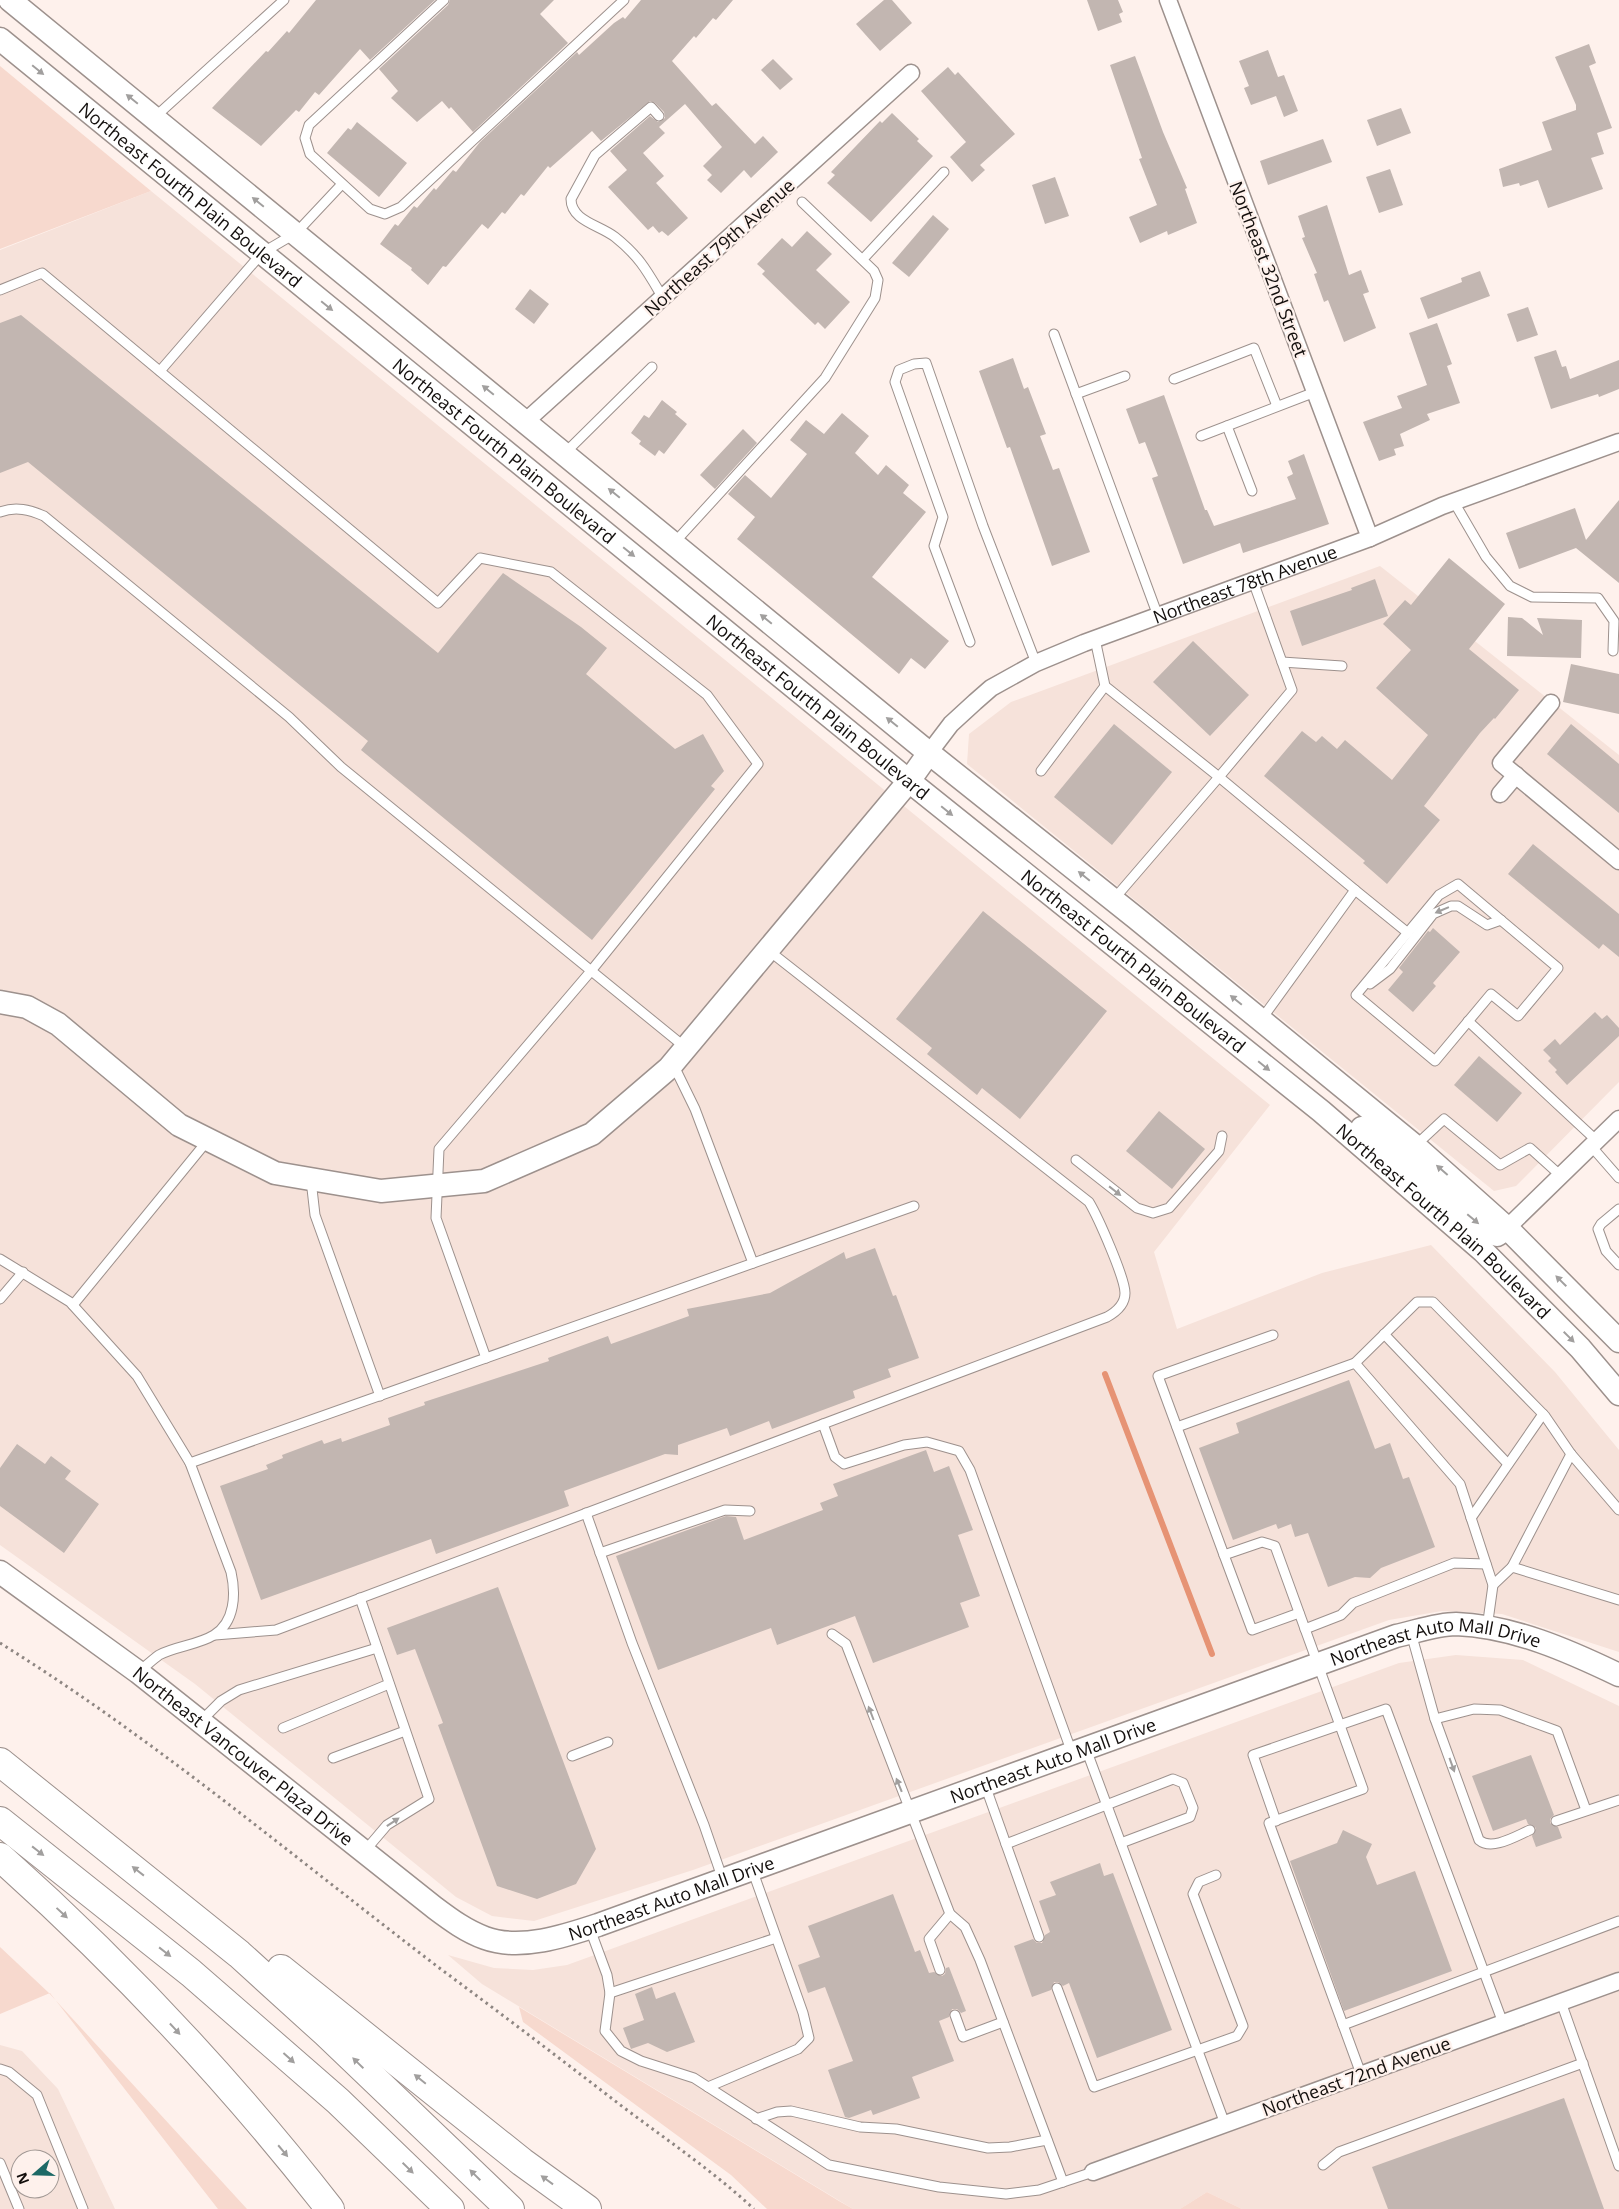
<svg xmlns="http://www.w3.org/2000/svg" width="1619" height="2209" font-family="'Open Sans',sans-serif">
	<style>
		.built { fill: #f6e2da; fill-rule: evenodd }
		.green { fill: #f7d9ce }
		.lines { fill: none; stroke-linecap: round; stroke-linejoin: round }
		.stream { stroke: #e69374; stroke-width: 6 }
		.building { fill: #c2b6b1 }
		.lane-casing { stroke: #9d918d; stroke-width: 11 }
		.street-casing { stroke: #9d918d; stroke-width: 19 }
		.secondary-casing { stroke: #9d918d; stroke-width: 25 }
		.highway-casing { stroke: #9d918d; stroke-width: 30 }
		.path { stroke: #8e8682; stroke-width: 3; stroke-dasharray: 2.5 4; stroke-linecap: butt }
		.lane { stroke: #fff; stroke-width: 9 }
		.street { stroke: #fff; stroke-width: 16 }
		.secondary { stroke: #fff; stroke-width: 22 }
		.highway { stroke: #fff; stroke-width: 28 }
		.oneway { fill: #a19f9e }
		.labels { text-anchor: middle; dominant-baseline: central; stroke-width: 4.5; stroke-linejoin: round; paint-order: stroke }
		.street-label { font-size: 18px; fill: #130f0d; stroke: #fef1ec }
	</style>
	<rect width="100%" height="100%" fill="#fef1ec"/>
	<!-- built -->
	<g class="built">
		<path d="M151 191 1270 1105 1154 1252 1177 1329 1322 1273 1431 1245 1555 1372 1619 1450V1652L1502 1614 1442 1611 1389 1620 693 1870 534 1921 492 1916 456 1897 195 1684 0 1545V250Z"/>
		<path d="M1380 566 1619 755V1082L1516 1186 1494 1191 967 764 969 734 1011 702Z"/>
		<path d="M1456 1655 1523 1660 1619 1706V2209H1242L1207 2192 1180 2209H853L482 1984 448 1955 494 1968 533 1970 567 1965 1399 1663Z"/>
		<path d="M0 2045 22 2051 58 2089 115 2209H0ZM20 2159H50V2189H20Z"/>
	</g>
	<!-- green -->
	<g class="green">
		<path d="M0 66 151 191 0 249Z"/>
		<path d="M0 1947 49 1993 247 2209H218L50 1993 0 2014Z"/>
		<path d="M519 2007 839 2201 853 2209H767L731 2175 523 2022Z"/>
		<path d="M1207 2192 1242 2209H1180Z"/>
	</g>
	<g class="lines">
		<!-- stream -->
		<path class="stream" d="M1105 1374 1212 1654"/>
	</g>
	<!-- building -->
	<g class="building">
		<path d="M316 0H435L370 60 360 49 319 95 315 92 299 112 296 110 261 146 212 108 266 51 268 52 287 31 289 33Z"/>
		<path d="M450 0H554L540 14 568 43 473 132 451 107 449 109 442 101 417 122 391 98 398 91 379 69 448 5Z"/>
		<path d="M641 0H733L716 20 713 18 696 38 694 36 672 61 712 106 716 103 755 144 763 136 778 152 751 178 744 170 721 193 707 180 712 175 703 166 722 147 685 104 659 127 665 133 643 153 664 176 656 183 688 218 668 236 662 231 659 233 653 226 648 230 608 187 627 170 610 151 650 116 658 122 665 118 664 112 655 103 650 101 601 141 592 131 550 168 548 166 524 196 521 194 505 214 502 212 488 229 482 224 446 267 443 266 428 285 411 270 412 268 380 244 395 224 398 226 414 206 417 208 434 188 436 190 453 170 456 172 480 142 577 52 579 55 614 23 623 17 625 19Z"/>
		<path d="M884 0H892L912 23 880 51 856 24Z"/>
		<path d="M1087 0H1118L1123 12 1119 14 1122 22 1098 31Z"/>
		<path d="M1589 44 1596 63 1589 66 1612 128 1597 133 1604 154 1591 158 1603 189 1548 208 1538 180 1520 186 1519 183 1503 187 1499 169 1552 150 1542 122 1576 110V105L1555 57Z"/>
		<path d="M1268 50 1278 77 1284 75 1298 111 1284 117 1276 96 1251 105 1244 88 1249 86 1239 61Z"/>
		<path d="M1135 56 1163 132 1187 188 1185 189 1197 223 1168 235 1167 231 1140 243 1129 217 1157 205 1139 159 1142 158 1110 65Z"/>
		<path d="M773 59 793 79 780 90 761 70Z"/>
		<path d="M948 67 955 75 958 72 1015 134 980 165 985 170 972 182 950 157 966 142 921 91Z"/>
		<path d="M1401 108 1411 133 1377 146 1367 120Z"/>
		<path d="M892 113 919 139 917 141 933 156 871 222 827 183 835 175 831 172 880 121 882 123Z"/>
		<path d="M357 122 407 163 379 197 327 153 348 128 351 130Z"/>
		<path d="M1323 139 1332 162 1268 185 1260 161Z"/>
		<path d="M1390 169 1403 205 1379 213 1366 177Z"/>
		<path d="M1055 177 1069 216 1045 224 1032 185Z"/>
		<path d="M1327 205 1349 275 1361 270 1369 292 1363 294 1376 328 1344 342 1328 300 1324 302 1314 274 1317 273 1302 238 1305 237 1298 216Z"/>
		<path d="M933 215 949 229 909 277 892 263Z"/>
		<path d="M807 231 832 254 816 270 850 302 825 329 818 322 815 325 795 306 762 274 765 271 757 264 782 238 792 247Z"/>
		<path d="M1480 271 1490 296 1428 319 1420 298 1462 282 1461 278Z"/>
		<path d="M530 289 549 304 534 324 515 309Z"/>
		<path d="M1528 307 1538 335 1517 342 1507 314Z"/>
		<path d="M21 315 438 653 503 573 581 627 607 648 586 674 675 749 703 734 724 771 711 786 715 789 592 940 361 750 368 741 28 462 0 473V323Z"/>
		<path d="M1437 323 1452 364 1447 366 1460 403 1427 414 1430 420 1400 434 1404 446 1394 449 1396 455 1379 461 1363 422 1402 408 1397 396 1427 385 1409 333Z"/>
		<path d="M1556 350 1562 367 1566 366 1570 379 1619 360V389L1599 397 1598 394 1551 409 1534 357Z"/>
		<path d="M1013 358 1024 389 1028 387 1046 434 1040 436 1053 470 1059 468 1090 552 1052 566 1010 447 1007 448 979 371Z"/>
		<path d="M1164 395 1205 510H1207L1214 526 1296 499 1287 477 1293 474 1288 461 1304 454 1329 524 1243 553 1240 543 1183 564 1152 478 1158 476 1145 442 1139 444 1126 409Z"/>
		<path d="M662 400 677 412 675 414 687 424 664 454 659 450 655 456 639 444 641 441 631 433 644 415 649 418Z"/>
		<path d="M842 413 869 436 855 453 878 475 886 465 909 485 903 493 926 512 872 577 949 641 925 669 911 658 899 674 737 539 755 517 728 494 745 475 771 498 807 454 790 440 806 420 824 434Z"/>
		<path d="M743 429 757 443 715 489 700 475Z"/>
		<path d="M1619 500V583L1576 548 1519 569 1506 533 1575 508 1586 540Z"/>
		<path d="M1449 558 1505 604 1469 649 1519 690 1495 719 1494 718 1480 733 1424 806 1440 820 1387 884 1363 863 1365 861 1264 776 1302 731 1316 742 1322 736 1337 749 1345 740 1392 780 1428 735 1376 688 1411 650 1383 624 1405 600 1411 605Z"/>
		<path d="M1375 579 1388 616 1302 646 1290 611 1352 590 1351 588Z"/>
		<path d="M1508 617 1522 618 1543 635 1537 618 1582 620 1581 658 1507 656Z"/>
		<path d="M1193 641 1249 695 1210 736 1153 682Z"/>
		<path d="M1571 664 1619 674V714L1563 702Z"/>
		<path d="M1114 724 1172 772 1112 845 1054 797Z"/>
		<path d="M1571 724 1619 764V813L1547 754Z"/>
		<path d="M1533 844 1619 914V957L1603 944 1599 949 1508 874Z"/>
		<path d="M983 911 1107 1011 1020 1119 982 1088 977 1095 927 1054 932 1048 896 1019Z"/>
		<path d="M1433 928 1460 952 1433 983 1436 986 1413 1012 1388 990 1403 972 1399 968 1428 931 1430 932Z"/>
		<path d="M1595 1012 1602 1019 1607 1015 1619 1028V1036L1567 1085 1555 1072 1557 1070 1548 1061 1551 1058 1543 1050 1555 1039 1560 1045Z"/>
		<path d="M1479 1056 1522 1093 1497 1122 1454 1085Z"/>
		<path d="M1159 1111 1205 1149 1172 1189 1126 1151Z"/>
		<path d="M875 1248 893 1296 896 1295 919 1358 888 1369 891 1377 853 1391 855 1398 772 1429 769 1421 730 1436 727 1428 678 1445V1455L665 1454 564 1491 569 1506 436 1554 431 1539 261 1600 220 1486 268 1469 266 1465 283 1458 282 1455 322 1440 324 1444 341 1438 342 1442 390 1425 388 1418 425 1405 424 1402 549 1361 548 1358 608 1336 611 1344 639 1334 689 1316 687 1309 770 1293 844 1252 846 1259Z"/>
		<path d="M1349 1380 1375 1449 1390 1443 1403 1479 1409 1477 1435 1547 1381 1568 1370 1578 1355 1577 1328 1587 1308 1533 1295 1537 1291 1524 1278 1529 1276 1524 1233 1540 1199 1448 1239 1433 1236 1423Z"/>
		<path d="M17 1444 45 1464 51 1456 71 1471 65 1479 99 1504 64 1553 0 1506V1468Z"/>
		<path d="M926 1450 934 1472 949 1466 973 1530 958 1535 980 1596 960 1603 969 1627 873 1663 855 1616 777 1645 771 1628 658 1670 616 1556 726 1516 736 1517 744 1540 823 1510 820 1503 838 1496 833 1484Z"/>
		<path d="M498 1587 596 1849 576 1884 537 1899 497 1886 438 1725 443 1723 415 1649 397 1655 387 1628Z"/>
		<path d="M1531 1755 1554 1815 1550 1819V1823L1558 1827 1562 1838 1536 1847 1532 1836 1536 1828 1528 1824 1526 1819 1493 1831 1472 1776Z"/>
		<path d="M1343 1830 1372 1844 1366 1857 1377 1885 1415 1871 1452 1971 1344 2011 1290 1861 1337 1843Z"/>
		<path d="M1100 1863 1104 1876 1113 1873 1172 2030 1097 2058 1069 1983 1063 1986 1058 1982H1054L1051 1990 1032 1997 1014 1946 1033 1939 1037 1943H1042L1045 1935 1050 1932 1039 1901 1056 1895 1050 1882Z"/>
		<path d="M893 1894 915 1952 920 1950 929 1973 934 1972 942 1976 945 1974 946 1968 949 1967 966 2011 961 2013 957 2009H952L949 2017 939 2021 954 2061 912 2077 920 2098 873 2115 871 2110 849 2118 845 2117 828 2070 853 2061 825 1987 808 1993 798 1965 820 1957 808 1926Z"/>
		<path d="M652 1987 656 1999 675 1992 695 2042 667 2052 648 2043 631 2049 623 2028 644 2020 635 1994Z"/>
		<path d="M1564 2098 1604 2209H1388L1372 2167Z"/>
	</g>
	<g class="lines">
		<!-- lane casing -->
		<g class="lane-casing">
			<g id="lane">
				<path d="M444 0 309 125 305 138 310 154 370 209 385 214 401 207 624 0"/>
				<path d="M659 116 651 107 595 155 571 199C571 221 600 225 615 237 640 257 647 271 663 298"/>
				<path d="M155 117 284 0"/>
				<path d="M863 259 944 172"/>
				<path d="M0 290 42 273 438 603 480 558 551 572 707 695 758 764 591 971 439 1149 436 1218 486 1358"/>
				<path d="M1054 334 1158 616"/>
				<path d="M160 371 262 253 296 233 342 184"/>
				<path d="M1174 379 1254 348 1277 406"/>
				<path d="M1076 394 1125 376"/>
				<path d="M1227 426 1252 491"/>
				<path d="M1201 436 1315 392"/>
				<path d="M565 453 652 367"/>
				<path d="M1454 502 1486 557 1510 586 1532 597 1598 598 1614 621 1613 651"/>
				<path d="M0 512C16 506 30 510 44 516L289 717 341 767 686 1048"/>
				<path d="M674 543 825 378 875 298 878 280 874 271 802 202"/>
				<path d="M1095 639 1105 686 1219 777 1292 690 1253 581"/>
				<path d="M970 642 934 546 943 517 895 382 899 370 914 364 926 363 983 526 1036 663"/>
				<path d="M1282 662 1342 666"/>
				<path d="M1041 771 1105 686"/>
				<path d="M1458 884 1558 968 1518 1016 1491 994 1435 1061 1356 995 1439 895Z"/>
				<path d="M1355 890 1408 933"/>
				<path d="M1114 899 1219 777 1355 890 1261 1020"/>
				<path d="M1370 984 1390 969 1433 914 1451 906H1458L1487 925 1501 920"/>
				<path d="M1468 1021 1597 1141"/>
				<path d="M673 1064 695 1109 753 1263"/>
				<path d="M1415 1146 1444 1119 1500 1165 1530 1148 1561 1176"/>
				<path d="M1591 1146 1619 1178"/>
				<path d="M1076 1160 1137 1208 1153 1213 1169 1208 1219 1151 1222 1136"/>
				<path d="M311 1180 315 1215 380 1396"/>
				<path d="M1619 1209 1601 1224 1598 1229 1606 1251 1619 1265"/>
				<path d="M0 1259 70 1302 137 1376 190 1463 231 1572C236 1594 235 1622 214 1635 198 1645 176 1646 159 1655 152 1660 145 1667 138 1672"/>
				<path d="M0 1299 23 1272"/>
				<path d="M73 1305 208 1140"/>
				<path d="M1384 1334 1508 1464"/>
				<path d="M1273 1335 1158 1376 1224 1555 1262 1542 1275 1546 1363 1789 1269 1823 1361 2074"/>
				<path d="M1355 1363 1417 1302H1433L1545 1416 1571 1454 1619 1510"/>
				<path d="M823 1424 835 1457 844 1464 904 1445 927 1442 959 1451 970 1470 1072 1753"/>
				<path d="M1177 1427 1355 1363 1460 1484 1493 1585 1487 1628"/>
				<path d="M190 1463 914 1206"/>
				<path d="M586 1513 632 1643 704 1825 723 1880"/>
				<path d="M1471 1518 1543 1414"/>
				<path d="M600 1553 725 1510 750 1511"/>
				<path d="M1224 1555 1252 1630 1299 1613"/>
				<path d="M1512 1567 1571 1454"/>
				<path d="M1493 1585 1512 1567 1619 1600"/>
				<path d="M360 1598 429 1799 387 1825 364 1852"/>
				<path d="M1305 1629 1341 1615 1353 1603 1454 1563 1486 1564"/>
				<path d="M1411 1633 1435 1719 1479 1840C1492 1851 1516 1836 1530 1830"/>
				<path d="M832 1634 846 1644 950 1914 965 1927 980 1960 1063 2182"/>
				<path d="M215 1635 276 1630 1107 1317C1116 1312 1125 1304 1125 1293 1125 1278 1098 1217 1089 1202L768 950"/>
				<path d="M1435 1719 1474 1709 1500 1710 1557 1731 1586 1810"/>
				<path d="M200 1722 221 1701 239 1690 377 1648"/>
				<path d="M283 1728 389 1684"/>
				<path d="M1086 1749 1225 2124"/>
				<path d="M572 1756 608 1742"/>
				<path d="M333 1758 405 1731"/>
				<path d="M985 1785 1039 1937"/>
				<path d="M1276 1821 1253 1755 1386 1709 1503 2023"/>
				<path d="M1556 1821 1619 1800"/>
				<path d="M1006 1844 1173 1779 1183 1783 1193 1808 1190 1817 1121 1843"/>
				<path d="M590 1929 607 1975 610 1993 605 2031 621 2051 641 2061 694 2078 829 2165 939 2187 1006 2194 1039 2190 1093 2172"/>
				<path d="M940 1970 929 1939 950 1914"/>
				<path d="M1057 1988 1094 2087 1237 2036 1243 2026 1193 1894 1199 1882 1216 1875"/>
				<path d="M610 1993 776 1938"/>
				<path d="M1561 2002 1619 2166"/>
				<path d="M955 2015 963 2037 1003 2022"/>
				<path d="M1343 2025 1619 1921"/>
				<path d="M0 2069 9 2072 37 2095 83 2209"/>
				<path d="M708 2087 798 2049 809 2038 803 2013 752 1869"/>
				<path d="M756 2119 777 2112 791 2111 860 2127 896 2129 988 2148 1010 2147 1047 2140"/>
				<path d="M0 2163 19 2209"/>
				<path d="M1323 2165 1339 2152 1583 2063"/>
			</g>
		</g>
		<!-- street casing -->
		<g class="street-casing">
			<g id="street">
				<path d="M1168 0 1370 538"/>
				<path d="M526 421 911 73"/>
				<path d="M1551 703 1501 763 1619 861"/>
				<path id="s1" d="M929 753 951 724 975 702 991 688 1036 663 1084 643 1370 538 1442 506 1619 442"/>
				<path d="M1500 794 1516 775"/>
				<path d="M1507 1228 1619 1119"/>
				<path d="M1093 2172 1619 1981"/>
			</g>
		</g>
		<!-- secondary casing -->
		<g class="secondary-casing">
			<g id="secondary">
				<path d="M10 0 929 753 1136 918 1415 1146 1507 1228 1619 1341"/>
				<path id="s2" d="M0 39 909 781 1321 1111 1483 1251 1580 1348 1619 1394"/>
				<path d="M0 1002 27 1007 58 1024 179 1125 275 1173 381 1191 484 1181 592 1134 669 1068 909 781 929 753"/>
				<path d="M1362 1128 1489 1232 1497 1235 1507 1228"/>
				<path id="s3" d="M0 1572 138 1672 435 1908C451 1920 466 1931 485 1938 520 1951 565 1936 598 1925L1396 1636C1415 1632 1437 1624 1456 1624 1513 1626 1569 1651 1619 1675"/>
			</g>
		</g>
		<!-- highway casing -->
		<g class="highway-casing">
			<g id="highway">
				<path d="M0 1762 239 1954 326 2033 510 2209"/>
				<path d="M0 1821 191 1973 338 2101 450 2209"/>
				<path d="M0 1857C120 1964 231 2082 330 2209"/>
				<path d="M281 1969 522 2162 587 2209"/>
			</g>
		</g>
		<!-- path -->
		<path class="path" d="M0 1643C156 1740 296 1859 442 1970 503 2015 563 2061 623 2107 668 2141 713 2171 754 2209"/>
		<!-- lane -->
		<use href="#lane" class="lane"/>
		<!-- street -->
		<use href="#street" class="street"/>
		<!-- secondary -->
		<use href="#secondary" class="secondary"/>
		<!-- highway -->
		<use href="#highway" class="highway"/>
	</g>
	<!-- one-way arrows -->
	<defs><path id="oneway-solid" d="M-6-.8H1V-3.2L6.5 0L1 3.2V.8H-6Z" transform="scale(1.25)"/></defs>
	<g class="oneway">
		<use href="#oneway-solid" transform="translate(38 70) rotate(39)"/>
		<use href="#oneway-solid" transform="translate(132 99) rotate(-141)"/>
		<use href="#oneway-solid" transform="translate(258 202) rotate(-141)"/>
		<use href="#oneway-solid" transform="translate(327 306) rotate(39)"/>
		<use href="#oneway-solid" transform="translate(488 390) rotate(-141)"/>
		<use href="#oneway-solid" transform="translate(614 493) rotate(-141)"/>
		<use href="#oneway-solid" transform="translate(629 552) rotate(39)"/>
		<use href="#oneway-solid" transform="translate(766 619) rotate(-141)"/>
		<use href="#oneway-solid" transform="translate(892 722) rotate(-141)"/>
		<use href="#oneway-solid" transform="translate(947 811) rotate(39)"/>
		<use href="#oneway-solid" transform="translate(1084 876) rotate(-141)"/>
		<use href="#oneway-solid" transform="translate(1442 910) rotate(157)"/>
		<use href="#oneway-solid" transform="translate(1236 1000) rotate(-141)"/>
		<use href="#oneway-solid" transform="translate(1264 1066) rotate(39)"/>
		<use href="#oneway-solid" transform="translate(1442 1170) rotate(-139)"/>
		<use href="#oneway-solid" transform="translate(1115 1191) rotate(38)"/>
		<use href="#oneway-solid" transform="translate(1473 1219) rotate(40)"/>
		<use href="#oneway-solid" transform="translate(1561 1281) rotate(-135)"/>
		<use href="#oneway-solid" transform="translate(1569 1337) rotate(45)"/>
		<use href="#oneway-solid" transform="translate(871 1713) rotate(-111)"/>
		<use href="#oneway-solid" transform="translate(1452 1765) rotate(70)"/>
		<use href="#oneway-solid" transform="translate(899 1785) rotate(-112)"/>
		<use href="#oneway-solid" transform="translate(393 1822) rotate(-34)"/>
		<use href="#oneway-solid" transform="translate(38 1851) rotate(38)"/>
		<use href="#oneway-solid" transform="translate(138 1871) rotate(-142)"/>
		<use href="#oneway-solid" transform="translate(62 1913) rotate(43)"/>
		<use href="#oneway-solid" transform="translate(165 1952) rotate(38)"/>
		<use href="#oneway-solid" transform="translate(175 2029) rotate(47)"/>
		<use href="#oneway-solid" transform="translate(289 2058) rotate(42)"/>
		<use href="#oneway-solid" transform="translate(358 2063) rotate(-136)"/>
		<use href="#oneway-solid" transform="translate(420 2079) rotate(-141)"/>
		<use href="#oneway-solid" transform="translate(283 2151) rotate(50)"/>
		<use href="#oneway-solid" transform="translate(408 2168) rotate(44)"/>
		<use href="#oneway-solid" transform="translate(475 2175) rotate(-135)"/>
		<use href="#oneway-solid" transform="translate(547 2180) rotate(-144)"/>
	</g>
	<g class="labels">
		<!-- street labels -->
		<g class="street-label">
			<text stroke="none"><textPath href="#s2" startOffset="246">Northeast Fourth Plain Boulevard</textPath></text>
			<text transform="translate(719 247) rotate(-42)">Northeast 79th Avenue</text>
			<text transform="translate(1269 269) rotate(69)">Northeast 32nd Street</text>
			<text stroke="none"><textPath href="#s2" startOffset="651">Northeast Fourth Plain Boulevard</textPath></text>
			<text stroke="none"><textPath href="#s1" startOffset="365">Northeast 78th Avenue</textPath></text>
			<text stroke="none"><textPath href="#s2" startOffset="1056">Northeast Fourth Plain Boulevard</textPath></text>
			<text stroke="none"><textPath href="#s2" startOffset="1461">Northeast Fourth Plain Boulevard</textPath></text>
			<text stroke="none"><textPath href="#s2" startOffset="1866">Northeast Fourth Plain Boulevard</textPath></text>
			<text stroke="none"><textPath href="#s3" startOffset="1612">Northeast Auto Mall Drive</textPath></text>
			<text stroke="none"><textPath href="#s3" startOffset="305">Northeast Vancouver Plaza Drive</textPath></text>
			<text stroke="none"><textPath href="#s3" startOffset="1208">Northeast Auto Mall Drive</textPath></text>
			<text stroke="none"><textPath href="#s3" startOffset="802">Northeast Auto Mall Drive</textPath></text>
			<text transform="translate(1356 2076) rotate(-20)">Northeast 72nd Avenue</text>
		</g>
	</g>
	<!-- north arrow -->
	<g transform="translate(35 2174) rotate(250)"><circle r="24" fill="#fef1ec" stroke="#a09793"/>
	<path d="M0-4L9 19L0 12L-9 19Z" fill="#1d6966"/>
	<text y="-8" font-size="14" font-weight="bold" text-anchor="middle" fill="#130f0d">N</text>
	</g>
</svg>
